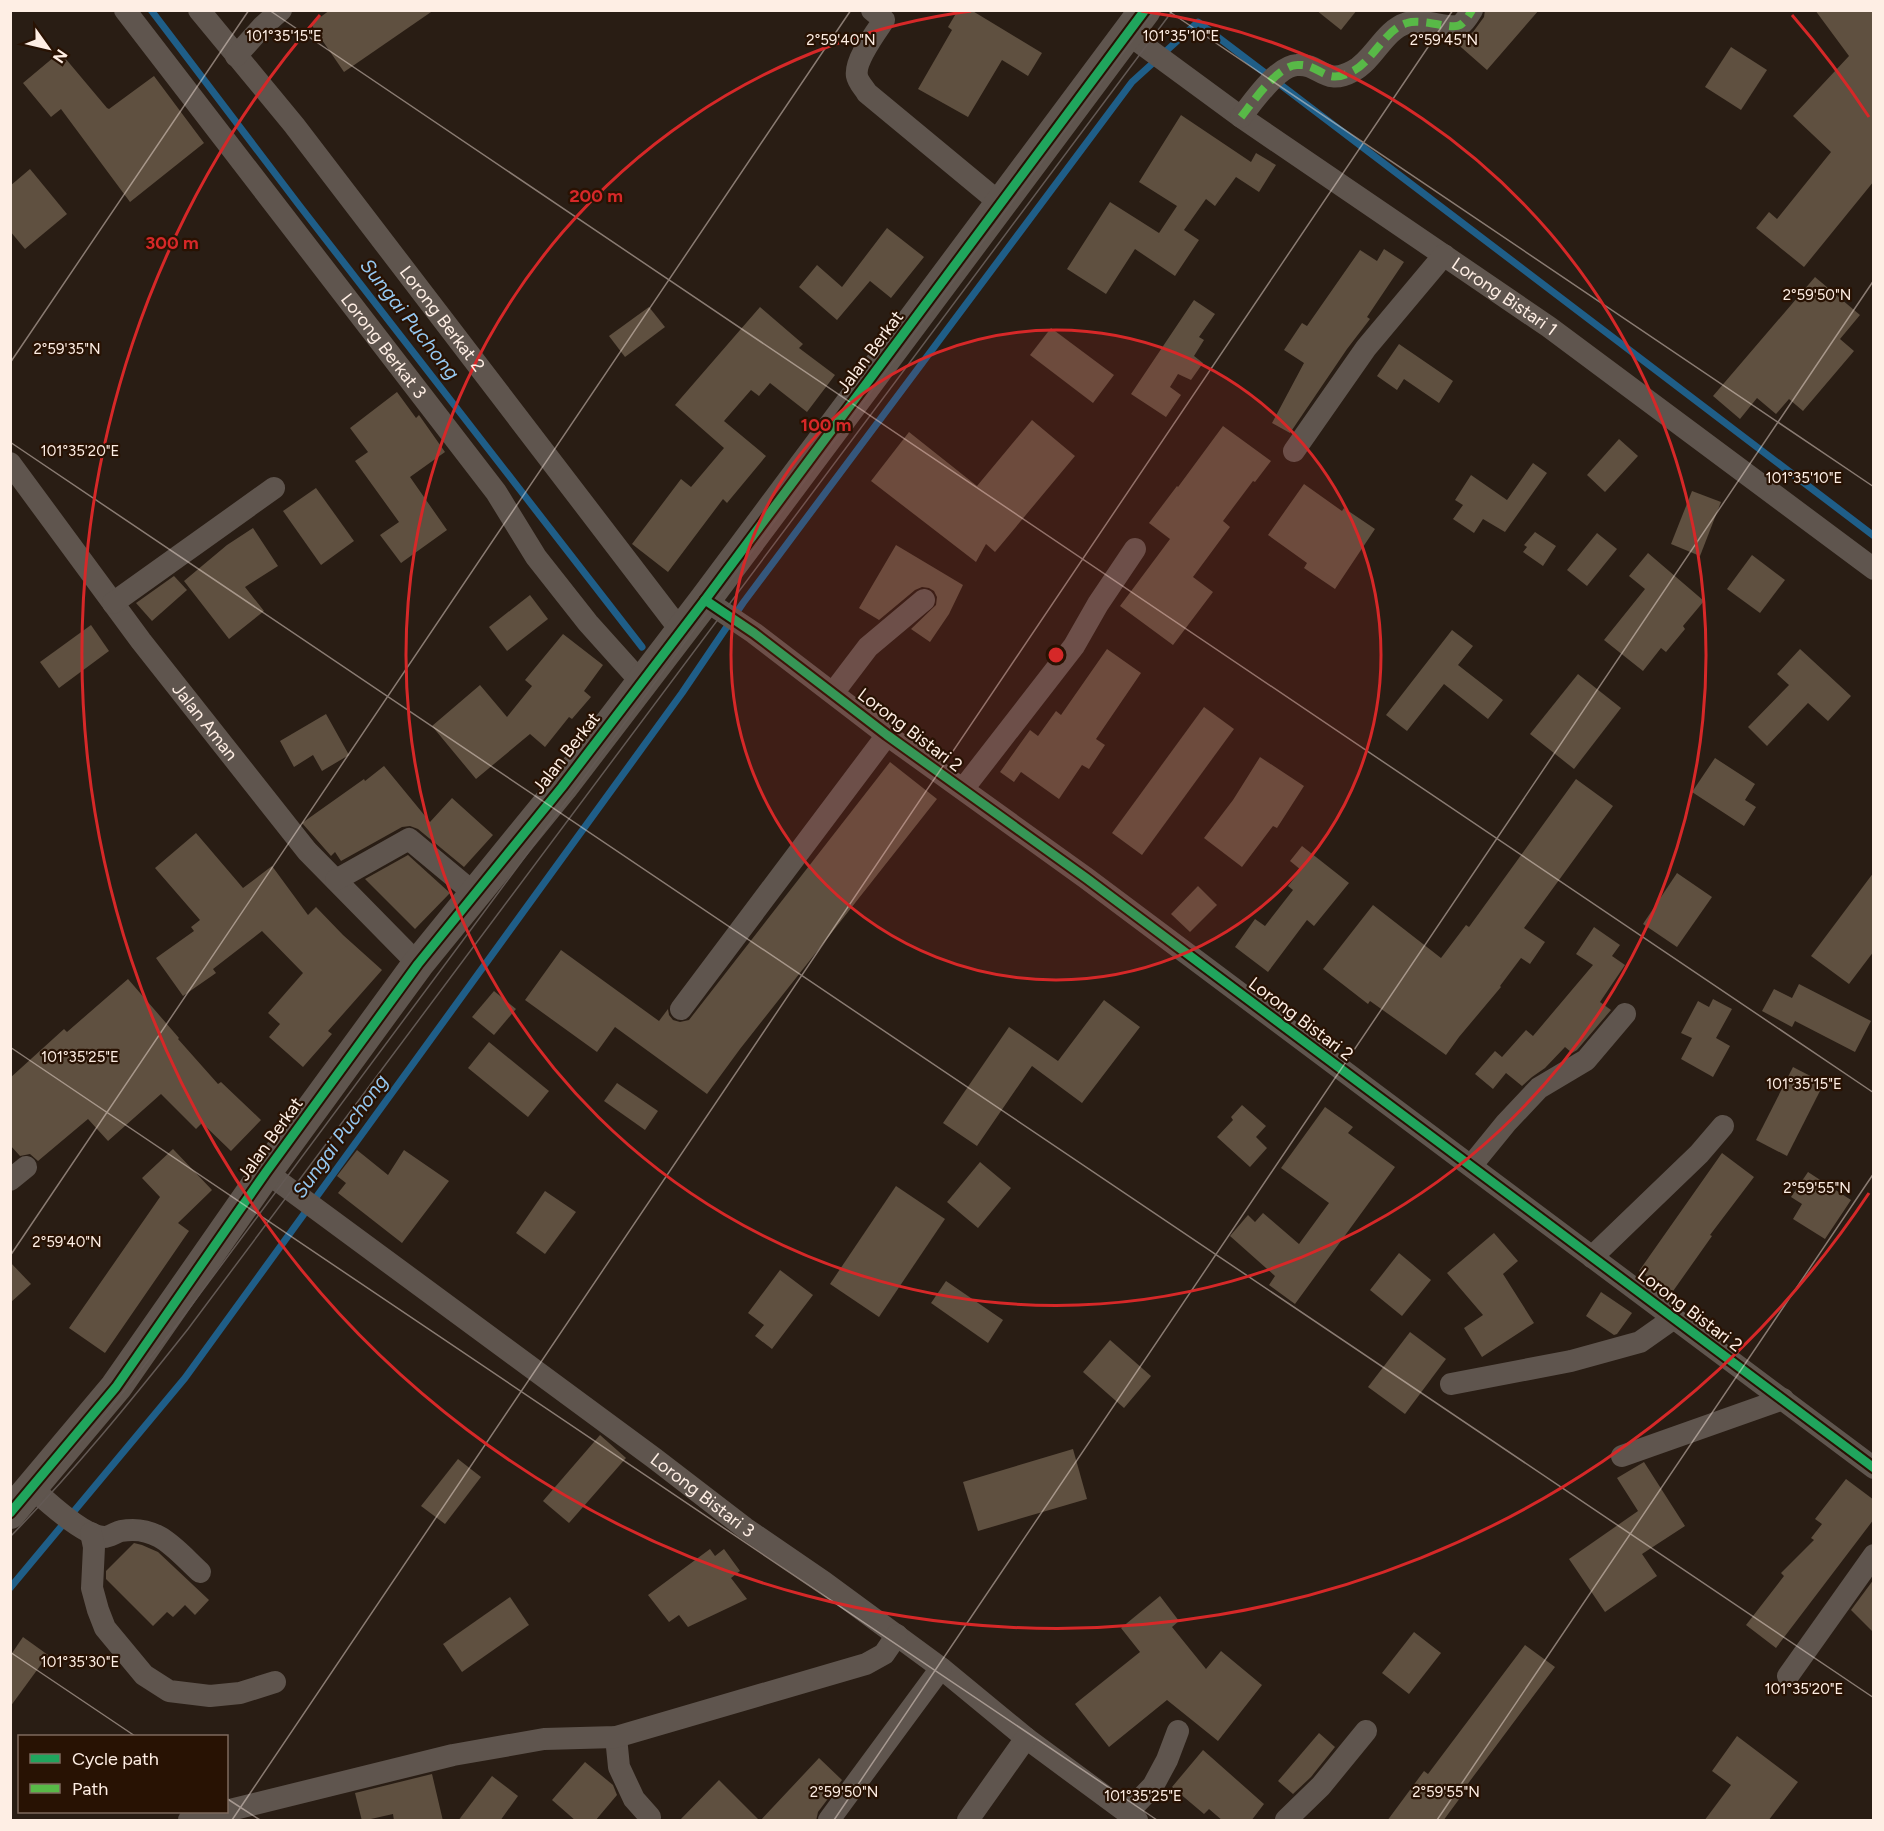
<svg xmlns="http://www.w3.org/2000/svg" width="1884" height="1831" font-family="Figtree,sans-serif">
	<style>
		.lines { fill: none; stroke-linecap: round; stroke-linejoin: round }
		.stream { stroke: #1f5e88; stroke-width: 7 }
		.building { fill: #5f5040 }
		.street { stroke: #5f554e; stroke-width: 22 }
		.secondary { stroke: #5f554e; stroke-width: 32 }
		.tram { stroke: #635954; stroke-width: 1.5 }
		.quiet { stroke: #58b947; stroke-width: 8; stroke-dasharray: 15 8; stroke-linecap: butt }
		.cycleway-casing { stroke: #281203; stroke-width: 13 }
		.cycleway { stroke: #20a55d; stroke-width: 9 }
		.ticks { fill: none; stroke: #feeee4; stroke-width: 1.5; stroke-opacity: 0.45 }
		.ring { fill: none; stroke: #d62828; stroke-width: 3 }
		.labels { text-anchor: middle; dominant-baseline: central; stroke-width: 4.5; stroke-linejoin: round; paint-order: stroke }
		.street-label { font-size: 18px; fill: #feeee4; stroke: #281203 }
		.water-label { font-size: 20px; font-style: italic; fill: #95c8f1; stroke: #281203 }
		.ticks-label { font-size: 15px; text-anchor: middle; fill: #feeee4; stroke: #281203; stroke-width: 4.5; stroke-linejoin: round; paint-order: stroke }
		.centre { fill: #d62828; stroke: #281203; stroke-width: 3 }
		.ring-label { font-size: 18px; text-anchor: middle; font-weight: bold; fill: #d62828; stroke: #281203; stroke-width: 4.5; stroke-linejoin: round; paint-order: stroke }
	</style>
	<rect width="100%" height="100%" fill="#291d14"/>
	<g class="lines">
		<!-- stream -->
		<g class="stream">
			<path d="M151 10 299 205 642 647"/>
			<path d="M10 1588 185 1378 682 693 743 603 1132 82 1198 22 1874 536"/>
		</g>
	</g>
	<!-- building -->
	<g class="building">
		<path d="M330 10H434L344 72 311 24Z"/>
		<path d="M958 10H971L1042 53 1028 76 1002 60 968 117 918 89 952 30 948 27Z"/>
		<path d="M1316 10H1357L1341 30Z"/>
		<path d="M1485 10H1539L1487 70 1454 41 1464 38 1473 32 1484 17Z"/>
		<path d="M1815 10H1874V181L1804 267 1756 228 1769 212 1777 219 1831 152 1793 116 1849 56Z"/>
		<path d="M1731 47 1767 70 1741 110 1705 87Z"/>
		<path d="M60 52 107 108 109 109 154 76 204 143 130 202 61 109 51 117 23 83Z"/>
		<path d="M1181 115 1251 162 1256 153 1276 165 1259 192 1236 177 1215 206 1206 199 1184 230 1199 240 1175 276 1135 249 1106 294 1067 269 1110 202 1159 233 1177 206 1139 182Z"/>
		<path d="M30 169 67 214 25 249 10 231V186Z"/>
		<path d="M887 228 924 257 891 298 870 281 837 320 799 287 817 265 842 287Z"/>
		<path d="M1384 249 1404 262 1367 317 1370 319 1347 349 1290 433 1272 423 1304 363 1284 350 1302 323 1307 326 1360 250 1377 261Z"/>
		<path d="M1815 277 1860 315 1840 339 1854 351 1803 411 1789 399 1776 414 1757 398 1740 419 1713 396Z"/>
		<path d="M1194 300 1215 314 1199 337 1204 340 1194 356 1203 363 1191 380 1178 374 1170 387 1181 395 1166 417 1131 394Z"/>
		<path d="M649 307 665 327 625 357 609 336Z"/>
		<path d="M760 307 803 344 799 348 835 375 807 412 770 383 759 396 751 390 724 421 766 456 727 503 723 499 668 572 632 544 681 479 691 487 724 448 675 405Z"/>
		<path d="M1051 328 1114 375 1093 403 1030 355Z"/>
		<path d="M1399 344 1453 381 1439 403 1404 379 1397 390 1377 376Z"/>
		<path d="M397 392 416 418 419 415 445 452 410 477 447 530 401 563 380 535 399 522 355 461 368 452 350 428Z"/>
		<path d="M1032 420 1075 456 995 552 986 544 976 562 871 481 909 432 977 486Z"/>
		<path d="M1223 426 1271 461 1255 482 1253 481 1223 521 1230 527 1193 577 1213 592 1173 645 1120 606 1170 539 1149 523 1177 486 1178 487Z"/>
		<path d="M1619 439 1638 456 1605 492 1587 475Z"/>
		<path d="M1533 463 1547 473 1505 532 1483 519 1474 533 1453 519 1463 505 1455 500 1471 475 1507 500Z"/>
		<path d="M1304 484 1342 511 1344 508 1375 529 1335 589 1304 568 1307 563 1268 535Z"/>
		<path d="M316 488 354 541 321 565 283 511Z"/>
		<path d="M1692 491 1721 502 1700 556 1671 544Z"/>
		<path d="M253 528 278 566 245 587 264 611 229 639 184 581 227 545Z"/>
		<path d="M1535 532 1556 546 1543 566 1523 552 1527 547 1524 545Z"/>
		<path d="M1597 533 1617 549 1587 586 1567 570Z"/>
		<path d="M896 545 963 585 949 614 930 642 911 629 936 605 937 597 934 591 929 588 922 587 915 590 879 620 859 608Z"/>
		<path d="M1648 553 1704 601 1683 626 1685 629 1666 652 1661 648 1643 671 1604 640 1645 589 1629 576Z"/>
		<path d="M1752 555 1785 580 1760 613 1727 589Z"/>
		<path d="M174 576 187 590 152 621 136 603Z"/>
		<path d="M530 595 548 619 507 651 489 627Z"/>
		<path d="M91 625 109 651 59 688 40 662Z"/>
		<path d="M1452 630 1473 646 1458 665 1503 700 1488 719 1444 684 1407 731 1386 715Z"/>
		<path d="M563 634 603 665 584 691 591 697 572 719 569 717 545 747 530 734 476 779 432 726 480 685 507 717 532 686 525 680Z"/>
		<path d="M1107 649 1141 673 1096 739 1105 745 1089 769 1082 765 1059 799 1021 772 1014 782 1000 772 1030 730 1038 736 1056 711 1061 715Z"/>
		<path d="M1800 649 1851 696 1828 721 1808 703 1767 746 1748 727 1789 685 1777 674Z"/>
		<path d="M1578 674 1621 708 1574 769 1530 734Z"/>
		<path d="M1204 707 1234 729 1142 855 1112 833Z"/>
		<path d="M326 714 349 755 322 771 313 755 294 767 280 741Z"/>
		<path d="M1260 757 1304 786 1277 828 1273 826 1242 867 1204 838 1233 800Z"/>
		<path d="M1715 758 1755 784 1745 800 1756 807 1744 826 1692 792Z"/>
		<path d="M890 762 937 799 740 1049 707 1094 615 1027 597 1052 525 1000 561 950 659 1021 668 1009 669 1015 673 1020 680 1022 689 1020Z"/>
		<path d="M384 766 430 822 452 798 493 835 464 867 418 829 410 826 402 827 341 861 335 852 331 856 302 823 364 779 365 781Z"/>
		<path d="M1576 779 1613 806 1524 928 1545 942 1530 964 1521 958 1500 986 1501 987 1459 1037 1446 1055 1370 1001 1368 1004 1323 969 1373 905 1441 958 1466 925 1469 927Z"/>
		<path d="M196 833 243 888 272 866 308 915 316 907 343 935 382 970 328 1031 332 1034 303 1067 269 1037 280 1024 268 1013 303 973 262 931 213 969 216 973 183 996 156 958 194 931 191 927 200 920 155 868Z"/>
		<path d="M1302 846 1349 883 1314 926 1307 920 1268 972 1235 947 1255 919 1265 926 1293 890 1288 886 1301 870 1290 861Z"/>
		<path d="M408 855 450 893 415 929 365 879Z"/>
		<path d="M1874 872V951L1849 984 1811 956Z"/>
		<path d="M1677 873 1712 897 1677 947 1643 924Z"/>
		<path d="M1198 886 1217 905 1190 932 1171 914Z"/>
		<path d="M1594 927 1620 945 1612 956 1625 965 1600 1002 1611 1010 1577 1050 1572 1053 1565 1047 1545 1068 1532 1077 1522 1086 1506 1073 1493 1089 1475 1074 1495 1051 1502 1057 1526 1030 1533 1036 1593 965 1576 954Z"/>
		<path d="M128 979 179 1038 178 1039 218 1084 221 1082 261 1120 231 1151 202 1123 196 1129 161 1094 108 1141 88 1119 38 1161 30 1154 20 1156 10 1145V1078L64 1029 67 1032Z"/>
		<path d="M1799 984 1871 1021 1855 1052 1795 1021 1792 1027 1762 1011 1774 989 1792 998Z"/>
		<path d="M494 991 516 1009 494 1035 472 1017Z"/>
		<path d="M1713 999 1732 1009 1716 1038 1730 1046 1713 1077 1681 1059 1692 1038 1681 1033 1698 1001 1709 1007Z"/>
		<path d="M1104 1000 1140 1027 1082 1103 1032 1066 977 1146 943 1123 1009 1027 1058 1061Z"/>
		<path d="M489 1042 549 1091 528 1117 468 1068Z"/>
		<path d="M1793 1067 1824 1083 1787 1156 1756 1140Z"/>
		<path d="M617 1083 658 1111 645 1130 604 1101Z"/>
		<path d="M1242 1105 1266 1126 1256 1137 1267 1148 1250 1167 1217 1137 1233 1120 1231 1117Z"/>
		<path d="M1325 1107 1353 1127 1348 1133 1395 1167 1295 1304 1269 1285 1275 1276 1230 1236 1248 1215 1255 1222 1263 1213 1299 1244 1329 1203 1281 1168Z"/>
		<path d="M173 1149 212 1190 178 1223 189 1231 105 1353 69 1328 160 1197 142 1178Z"/>
		<path d="M357 1150 388 1175 404 1150 449 1181 402 1243 338 1193 346 1183 337 1176Z"/>
		<path d="M1722 1153 1754 1177 1710 1235 1712 1236 1671 1294 1639 1271Z"/>
		<path d="M980 1162 1011 1188 978 1228 947 1202Z"/>
		<path d="M1808 1172 1851 1200 1825 1239 1793 1219 1802 1204 1791 1197Z"/>
		<path d="M896 1186 945 1219 879 1317 830 1284Z"/>
		<path d="M545 1191 576 1212 545 1254 516 1233Z"/>
		<path d="M1494 1233 1518 1261 1503 1274 1534 1323 1482 1357 1464 1328 1483 1315 1447 1273Z"/>
		<path d="M1399 1253 1431 1280 1402 1316 1370 1290Z"/>
		<path d="M10 1262 31 1284 10 1303Z"/>
		<path d="M780 1270 813 1295 772 1349 755 1336 764 1325 748 1313Z"/>
		<path d="M946 1281 1003 1320 988 1343 931 1303Z"/>
		<path d="M1601 1292 1632 1313 1617 1334 1614 1335 1586 1316Z"/>
		<path d="M1410 1332 1446 1359 1405 1414 1368 1387Z"/>
		<path d="M1110 1340 1151 1376 1124 1408 1083 1372Z"/>
		<path d="M600 1435 626 1458 569 1523 543 1501Z"/>
		<path d="M1073 1449 1087 1499 978 1531 963 1482Z"/>
		<path d="M458 1459 481 1477 445 1524 421 1506Z"/>
		<path d="M1644 1462 1685 1526 1642 1554 1657 1576 1605 1612 1569 1559 1638 1511 1617 1478Z"/>
		<path d="M1846 1479 1874 1500V1519L1776 1648 1746 1625 1784 1576 1781 1573 1814 1540 1811 1538 1822 1524 1815 1519Z"/>
		<path d="M134 1543 142 1545 158 1552 209 1600 195 1615 185 1605 173 1617 167 1612 153 1626 106 1579V1571Z"/>
		<path d="M710 1549 715 1556 724 1549 740 1571 731 1578 747 1599 688 1627 679 1615 669 1622 648 1595Z"/>
		<path d="M1874 1579V1633L1851 1610Z"/>
		<path d="M1160 1596 1179 1621 1172 1627 1206 1669 1221 1651 1262 1685 1218 1741 1167 1700 1109 1747 1075 1704 1140 1652 1121 1628Z"/>
		<path d="M510 1597 529 1625 462 1672 443 1644Z"/>
		<path d="M1414 1632 1441 1653 1409 1694 1382 1673Z"/>
		<path d="M23 1637 48 1655 10 1707V1656Z"/>
		<path d="M1525 1645 1555 1667 1458 1797 1460 1798 1443 1821H1387L1424 1771 1428 1774Z"/>
		<path d="M1319 1733 1335 1747 1311 1777 1293 1794 1278 1781Z"/>
		<path d="M1737 1736 1798 1782 1768 1821H1704L1731 1785 1712 1771Z"/>
		<path d="M1203 1750 1264 1804 1251 1821H1223L1209 1809 1204 1814 1172 1787Z"/>
		<path d="M819 1758 842 1780 818 1812 816 1821H760Z"/>
		<path d="M585 1762 613 1785 617 1795 595 1821H576L552 1800Z"/>
		<path d="M432 1774 443 1821H394L393 1814 362 1821 355 1793Z"/>
		<path d="M492 1776 518 1796 500 1821H458Z"/>
		<path d="M719 1780 760 1821H679Z"/>
	</g>
	<g class="lines">
		<!-- street -->
		<g class="street">
			<path id="s1" d="M125 10 496 492 536 557 588 623 641 682"/>
			<path id="s2" d="M199 10 294 125 681 631"/>
			<path d="M872 10 884 20C876 32 854 61 857 76 858 82 864 88 867 93L1001 204"/>
			<path id="s3" d="M1128 34 1241 117 1549 327 1874 569"/>
			<path d="M236 56 262 27 281 10"/>
			<path d="M1241 117C1253 102 1277 66 1297 65 1321 63 1324 87 1353 71 1374 60 1384 30 1407 23 1422 18 1452 30 1460 25 1465 22 1469 15 1472 10"/>
			<path d="M1294 451 1366 348 1444 255"/>
			<path id="s4" d="M10 463 141 641 307 851 418 964"/>
			<path d="M705 600 754 633 887 735 1086 878 1874 1468"/>
			<path d="M113 603 274 488"/>
			<path d="M833 693 868 647 924 600"/>
			<path d="M963 789 1074 646 1098 604 1135 549"/>
			<path d="M336 880 409 839 475 894"/>
			<path d="M681 1009 887 735"/>
			<path d="M1471 1166 1506 1123 1539 1088 1586 1060 1625 1014"/>
			<path id="s5" d="M266 1172 654 1458 745 1528 824 1582 941 1668 1026 1738 1137 1820"/>
			<path d="M10 1180 26 1167"/>
			<path d="M1592 1257 1699 1154 1723 1126"/>
			<path d="M1451 1384 1571 1361 1640 1342 1674 1318"/>
			<path d="M1622 1456 1783 1399"/>
			<path d="M31 1487C46 1501 84 1536 104 1537 110 1537 116 1532 121 1531 158 1524 176 1550 200 1572"/>
			<path d="M91 1533 94 1547 92 1588 98 1610 105 1628 144 1675 169 1691 210 1696 240 1693 275 1682"/>
			<path d="M1788 1676 1874 1555"/>
			<path d="M616 1737 619 1767 634 1799 650 1817"/>
			<path d="M226 1811 453 1755 544 1739 616 1737 866 1664 884 1654 897 1635"/>
			<path d="M1127 1813 1153 1786 1167 1760 1178 1731"/>
			<path d="M189 1820 225 1812"/>
			<path d="M829 1820 941 1668"/>
			<path d="M968 1820 1026 1738"/>
			<path d="M1286 1820 1321 1786 1366 1731"/>
		</g>
		<!-- secondary -->
		<path class="secondary" d="M10 1513 116 1387 266 1172 418 964 562 787 705 600 1145 10"/>
		<!-- tram -->
		<g class="tram">
			<path d="M10 1519 107 1412 179 1322 1155 10"/>
			<path d="M10 1537C74 1471 131 1401 188 1329L1173 10"/>
		</g>
		<!-- quiet -->
		<path class="quiet" d="M1241 117C1253 102 1277 66 1297 65 1321 63 1324 87 1353 71 1374 60 1384 30 1407 23 1422 18 1452 30 1460 25 1465 22 1469 15 1472 10"/>
		<!-- cycleway casing -->
		<g class="cycleway-casing">
			<g id="cycleway">
				<path d="M705 600 754 633 887 735 1086 878 1874 1468"/>
				<path d="M10 1513 116 1387 266 1172 418 964 562 787 705 600 1145 10"/>
			</g>
		</g>
		<!-- cycleway -->
		<use href="#cycleway" class="cycleway"/>
	</g>
	<!-- ticks -->
	<path class="ticks" d="M269 10 1874 1093M1167 10 1874 487M10 363 249 10M10 442 1874 1698M10 1047 1157 1820M10 1256 851 10M10 1652 135 1736M226 1798 260 1820M232 1820 1453 10M834 1820 1874 280M1437 1820 1874 1173"/>
	<!-- distance rings -->
	<circle cx="1056" cy="655" r="325" fill="#d62828" fill-opacity=".12"/>
	<g class="ring">
		<circle cx="1056" cy="655" r="325"/>
		<path d="M1141 11A650 650 0 1 1 971 11"/>
		<path d="M1869 1193A975 975 0 1 1 320 15M1792 15A975 975 0 0 1 1869 117"/>
	</g>
	<g class="labels">
		<!-- street labels -->
		<g class="street-label">
			<text stroke="none"><textPath href="#s3" startOffset="459">Lorong Bistari 1</textPath></text>
			<text stroke="none"><textPath href="#s2" startOffset="393">Lorong Berkat 2</textPath></text>
			<text stroke="none"><textPath href="#s1" startOffset="424">Lorong Berkat 3</textPath></text>
			<text transform="translate(870 352) rotate(-53)">Jalan Berkat</text>
			<text stroke="none"><textPath href="#s4" startOffset="324">Jalan Aman</textPath></text>
			<text transform="translate(910 730) rotate(37)">Lorong Bistari 2</text>
			<text transform="translate(566 753) rotate(-52)">Jalan Berkat</text>
			<text transform="translate(1301 1019) rotate(37)">Lorong Bistari 2</text>
			<text transform="translate(270 1139) rotate(-54)">Jalan Berkat</text>
			<text transform="translate(1690 1310) rotate(37)">Lorong Bistari 2</text>
			<text stroke="none"><textPath href="#s5" startOffset="543">Lorong Bistari 3</textPath></text>
		</g>
		<!-- water labels -->
		<g class="water-label">
			<text transform="translate(410 319) rotate(52)">Sungai Puchong</text>
			<text transform="translate(340 1136) rotate(-54)">Sungai Puchong</text>
		</g>
	</g>
	<g class="ticks-label">
		<text x="1181" y="41">101°35'10"E</text>
		<text x="284" y="41">101°35'15"E</text>
		<text x="841" y="45">2°59'40"N</text>
		<text x="1444" y="45">2°59'45"N</text>
		<text x="1817" y="300">2°59'50"N</text>
		<text x="67" y="354">2°59'35"N</text>
		<text x="80" y="456">101°35'20"E</text>
		<text x="1804" y="483">101°35'10"E</text>
		<text x="80" y="1062">101°35'25"E</text>
		<text x="1804" y="1089">101°35'15"E</text>
		<text x="1817" y="1193">2°59'55"N</text>
		<text x="67" y="1247">2°59'40"N</text>
		<text x="80" y="1667">101°35'30"E</text>
		<text x="1804" y="1694">101°35'20"E</text>
		<text x="844" y="1797">2°59'50"N</text>
		<text x="1446" y="1797">2°59'55"N</text>
		<text x="1143" y="1801">101°35'25"E</text>
	</g>
	<circle cx="1056" cy="655" r="9" class="centre"/>
	<g class="ring-label">
		<text x="596" y="202">200 m</text>
		<text x="172" y="249">300 m</text>
		<text x="826" y="431">100 m</text>
	</g>
	<!-- border -->
	<rect width="1884" height="1831" fill="none" stroke="#feeee4" stroke-width="24"/>
	<!-- legend -->
	<rect x="18" y="1735" width="210" height="78" fill="#281203" stroke="#7e6a5d" stroke-width="1.5"/>
	<rect x="30" y="1754" width="30" height="9" fill="#20a55d" stroke="#7e6a5d" stroke-width="1.5"/>
	<text x="72" y="1765" font-size="18" fill="#feeee4">Cycle path</text>
	<rect x="30" y="1784" width="30" height="9" fill="#58b947" stroke="#7e6a5d" stroke-width="1.5"/>
	<text x="72" y="1795" font-size="18" fill="#feeee4">Path</text>
	<!-- north arrow -->
	<g transform="translate(48 48) rotate(124)" stroke="#281203" stroke-width="4.5" paint-order="stroke">
	<path d="M0-4.5L10 22L0 15L-10 22Z" fill="#feeee4"/>
	<text y="-9" font-size="16" font-weight="bold" text-anchor="middle" fill="#feeee4">N</text>
	</g>
</svg>
